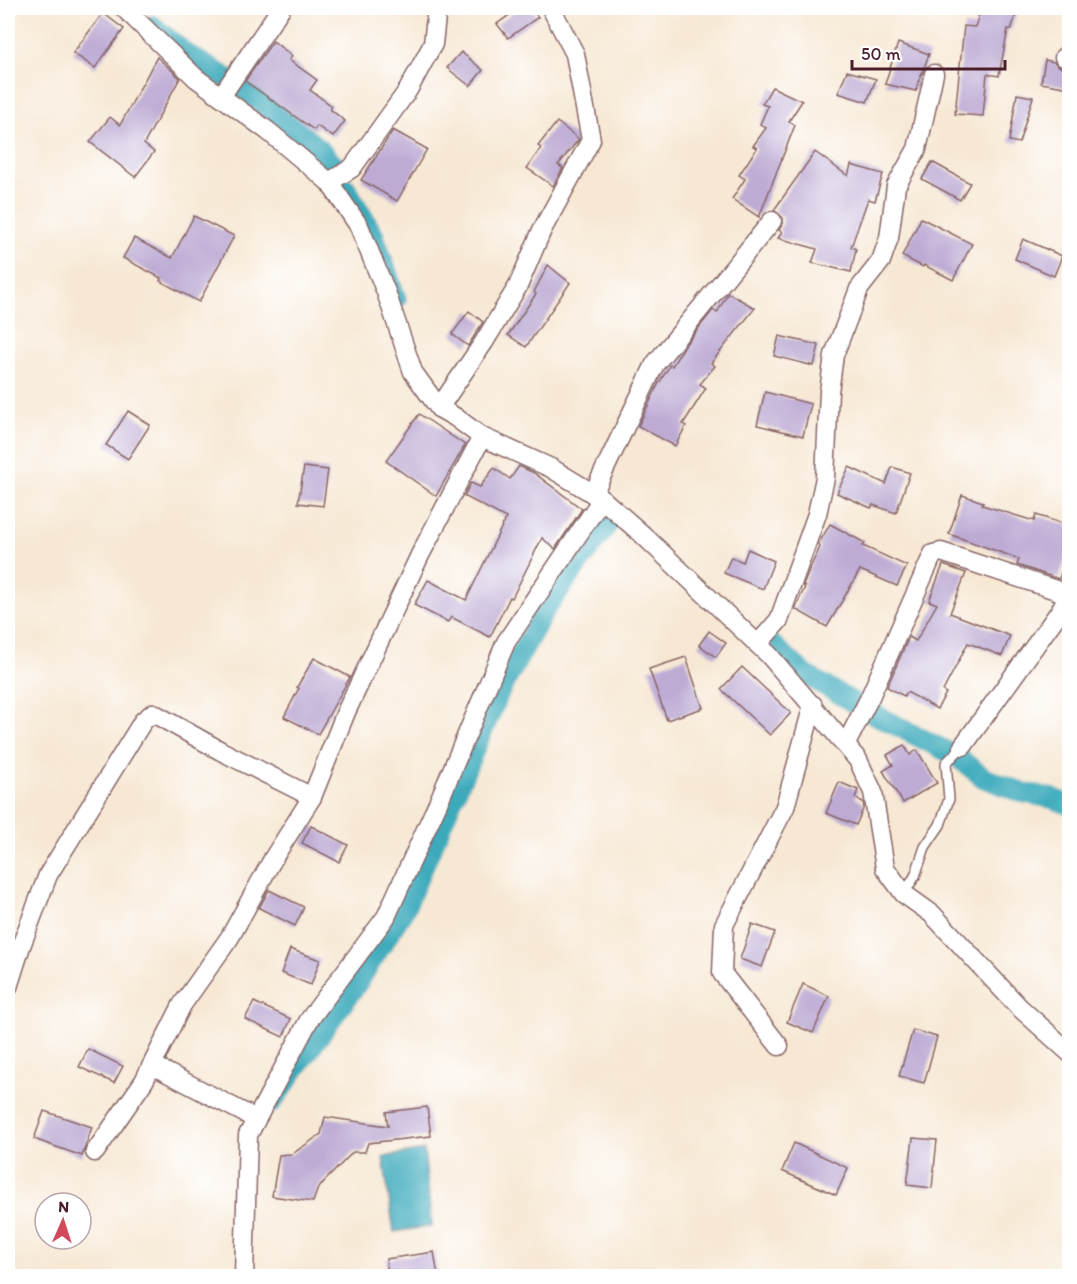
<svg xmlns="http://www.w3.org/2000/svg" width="1077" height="1284" font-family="Itim,sans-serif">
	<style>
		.water { fill: #3daabc; stroke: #446474; stroke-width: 1.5 }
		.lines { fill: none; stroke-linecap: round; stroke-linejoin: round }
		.canal { stroke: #3daabc; stroke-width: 21 }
		.building { fill: #bdabd4 }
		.service-casing { stroke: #876566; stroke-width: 12 }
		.minor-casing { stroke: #876566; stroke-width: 21 }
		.service { stroke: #fff; stroke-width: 9 }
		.minor { stroke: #fff; stroke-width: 18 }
	</style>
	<rect width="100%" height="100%" fill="#fff"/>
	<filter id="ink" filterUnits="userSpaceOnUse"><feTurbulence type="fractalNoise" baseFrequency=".0167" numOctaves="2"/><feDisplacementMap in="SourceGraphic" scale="12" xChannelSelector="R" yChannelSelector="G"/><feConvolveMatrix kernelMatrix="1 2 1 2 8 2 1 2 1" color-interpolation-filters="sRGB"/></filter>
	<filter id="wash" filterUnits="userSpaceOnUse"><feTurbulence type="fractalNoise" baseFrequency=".008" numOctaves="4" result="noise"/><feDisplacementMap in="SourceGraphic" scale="24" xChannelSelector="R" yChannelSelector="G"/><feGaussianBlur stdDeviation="1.35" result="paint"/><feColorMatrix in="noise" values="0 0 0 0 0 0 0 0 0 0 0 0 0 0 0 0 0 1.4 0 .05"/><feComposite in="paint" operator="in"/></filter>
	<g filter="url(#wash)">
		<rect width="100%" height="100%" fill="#f7e8d4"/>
		<!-- water -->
		<path class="water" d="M424 1150 432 1226 394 1232 383 1157Z"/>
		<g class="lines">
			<!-- canal -->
			<g class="canal">
				<path d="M153 26 185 53 225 77 276 115 316 146 336 167"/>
				<path d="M346 188 374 236 396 299"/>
				<path d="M771 644 806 675 858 705"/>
				<path d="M870 712 956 756 984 778 1024 793 1051 798 1070 805"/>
				<path d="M271 1103 358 982 404 910 499 693 546 608 607 525"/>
			</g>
		</g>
		<g id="blocks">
			<!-- building -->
			<g class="building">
				<path d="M519 8H531L538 17 508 38 497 24Z"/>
				<path d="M981 8 1017 12 1011 30 1008 29 999 76 987 74 983 116 955 114 964 26 975 27Z"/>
				<path d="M103 13 124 29 95 68 73 53Z"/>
				<path d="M273 41 292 56 289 60 317 80 310 90 332 106 330 109 345 121 333 137 317 126 314 130 245 81Z"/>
				<path d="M898 43 929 54 922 74 921 73 916 91 885 84Z"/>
				<path d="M461 52 483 70 470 86 447 68Z"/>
				<path d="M157 57 180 78 144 144 154 152 135 177 90 142 110 117 120 125Z"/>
				<path d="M1045 60 1054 62 1060 67 1070 70V88L1041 83Z"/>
				<path d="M847 71 876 79 867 102 838 93Z"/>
				<path d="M772 87 802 101 789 121 795 125 759 217 732 199 745 179 739 175 757 148 753 146 766 128 760 124 768 106 762 104Z"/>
				<path d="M1017 94 1033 97 1019 143 1009 141Z"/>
				<path d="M557 122 579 139 558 165 563 168 553 186 527 168 541 148 538 146Z"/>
				<path d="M393 130 427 149 397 201 361 180Z"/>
				<path d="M815 152 848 176 851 165 883 174 875 201 868 199 851 247 856 249 851 272 812 263 817 249 778 238 782 232 779 230 783 223V218L774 210Z"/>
				<path d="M932 162 970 183 960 200 922 179Z"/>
				<path d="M194 216 234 236 199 302 160 281 161 278 123 258 134 238 172 258Z"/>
				<path d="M921 218 972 244 953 280 924 265 923 267 902 256Z"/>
				<path d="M1023 239 1062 256 1054 276 1015 259Z"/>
				<path d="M548 265 570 283 526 347 508 335 536 294 534 292Z"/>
				<path d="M728 293 755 308 711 363 715 366 700 384 706 388 683 424 686 426 675 446 638 426 659 383 670 365 672 366 685 345 713 310 717 313Z"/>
				<path d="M469 311 483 322 468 346 452 334Z"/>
				<path d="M779 336 819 345 814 366 774 356Z"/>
				<path d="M765 392 811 404 803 436 757 425Z"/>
				<path d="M128 411 150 425 128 459 106 445Z"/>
				<path d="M419 414 465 445 436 496 386 461Z"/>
				<path d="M519 466 534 473 582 509 555 549 542 538 512 598 510 597 490 637 451 617 448 622 414 605 428 580 466 600 506 518 464 496 471 483 480 487 494 468 510 479Z"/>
				<path d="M304 467 328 470 323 506 298 503Z"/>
				<path d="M849 467 886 484 892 467 910 473 896 513 873 505 871 508 837 493Z"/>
				<path d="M962 495 983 502 982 505 1034 521 1036 515 1070 526V545L1059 579 1017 565 1019 559 949 534Z"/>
				<path d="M830 524 865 543 863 546 907 566 897 586 860 570 827 627 795 609 805 587 803 586 810 568 820 547 818 545Z"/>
				<path d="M748 549 774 561 763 589 724 573 731 557 743 562Z"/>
				<path d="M943 565 966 573 950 613 1010 636 1002 656 968 643 943 691 946 693 937 709 907 692 904 696 887 687 909 637 916 641 937 604 929 601Z"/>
				<path d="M709 631 726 643 716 657 699 645Z"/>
				<path d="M686 657 703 708 667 720 649 669Z"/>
				<path d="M314 658 350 677 318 734 284 717 299 688 297 687Z"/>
				<path d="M742 667 791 713 770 735 721 689Z"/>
				<path d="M904 745 910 755 917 750 937 783 903 803 883 771 893 765 887 755Z"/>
				<path d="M839 782 858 790 855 798 863 802 864 807 856 825 826 813Z"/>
				<path d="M311 826 348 845 339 862 302 843Z"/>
				<path d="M269 890 304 907 295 926 259 908Z"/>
				<path d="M752 924 775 932 762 967 740 959Z"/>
				<path d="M290 949 320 960 311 985 281 973Z"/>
				<path d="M803 984 829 996 813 1033 787 1022Z"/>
				<path d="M254 1002 291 1019 283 1037 245 1019Z"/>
				<path d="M913 1030 937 1037 924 1083 899 1076Z"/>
				<path d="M88 1049 123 1066 114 1083 79 1067Z"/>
				<path d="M427 1107 431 1136 368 1143 365 1152H353L318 1188 313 1202 272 1196 279 1155 292 1154 321 1134 325 1117 388 1126 386 1112Z"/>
				<path d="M44 1111 92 1127 82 1156 34 1139Z"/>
				<path d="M913 1138 937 1140 932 1188 907 1185Z"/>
				<path d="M794 1143 848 1168 836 1195 782 1171Z"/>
				<path d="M434 1252 438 1276H388L386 1259Z"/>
			</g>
		</g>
	</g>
	<g filter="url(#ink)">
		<use href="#blocks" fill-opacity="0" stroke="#876566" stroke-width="1.5"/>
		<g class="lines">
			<!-- service casing -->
			<g class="service-casing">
				<path id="service" d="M904 894 915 876 925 847 940 825 949 799 946 763 963 746"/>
			</g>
			<!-- minor casing -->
			<g class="minor-casing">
				<g id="minor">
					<path d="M124 8 196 78 268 131 329 182 359 226 386 292 413 372 439 408 455 417 482 437 551 468 602 499 643 535 769 655 858 760 873 792 885 868 904 894 932 914 1019 1007 1070 1053"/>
					<path d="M1064 57 1070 59"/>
					<path d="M222 95 281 8"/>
					<path d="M329 182 352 168 408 90 433 44 437 8"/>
					<path d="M439 408 484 342 518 286 542 230 591 140 575 54 551 8"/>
					<path d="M593 494 655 364 772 221"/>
					<path d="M758 644 779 620 817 514 825 478 829 392 834 355 859 289 881 261 889 238 896 186 917 149 934 74"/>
					<path d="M846 744 869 699 933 554 941 552 1068 594"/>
					<path d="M963 746 1060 611 1070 592"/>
					<path d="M8 987 21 946 48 875 143 721 153 713 221 751 312 797"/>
					<path d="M779 1046 722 973 724 925 785 807 813 705"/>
					<path d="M152 1065 256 1119"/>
					<path d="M95 1152 144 1081 182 1005 230 937 274 857 312 797 346 712 420 555 482 437"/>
					<path d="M244 1276 248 1135 309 1020 386 917 438 803 506 642 602 499"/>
				</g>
			</g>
			<!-- service -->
			<use href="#service" class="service"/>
			<!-- minor -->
			<use href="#minor" class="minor"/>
		</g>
	</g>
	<!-- margin -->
	<rect width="1077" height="1284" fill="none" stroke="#fff" stroke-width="30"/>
	<!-- north arrow -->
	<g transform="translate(63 1221) rotate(3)"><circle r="28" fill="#ffffff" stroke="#b7a5aa" stroke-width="1.5"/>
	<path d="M0-4.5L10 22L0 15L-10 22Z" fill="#d1495b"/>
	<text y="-9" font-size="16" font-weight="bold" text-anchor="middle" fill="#4a1f2b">N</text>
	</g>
	<!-- scale -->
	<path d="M852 60v9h153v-9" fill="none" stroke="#4a1f2b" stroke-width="3"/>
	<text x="861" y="60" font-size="18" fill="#4a1f2b" stroke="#ffffff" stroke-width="4.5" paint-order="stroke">50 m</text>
</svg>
